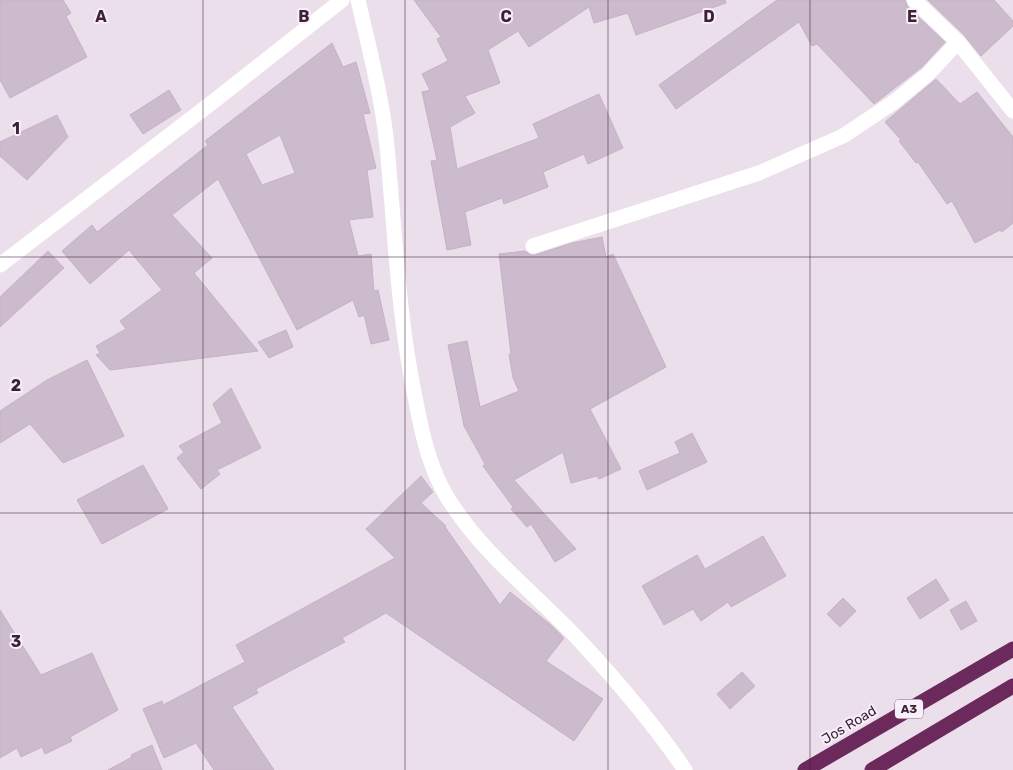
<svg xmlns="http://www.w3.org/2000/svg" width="1013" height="770" font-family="Rubik,sans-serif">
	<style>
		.building { fill: #cbc; stroke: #c6b1c5; fill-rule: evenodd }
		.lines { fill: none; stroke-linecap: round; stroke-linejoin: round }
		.street { stroke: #fff; stroke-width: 15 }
		.highway { stroke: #6b295c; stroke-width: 15 }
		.grid { fill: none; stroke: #3d1f38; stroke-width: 1; stroke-opacity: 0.55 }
		.labels { text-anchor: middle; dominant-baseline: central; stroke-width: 4; stroke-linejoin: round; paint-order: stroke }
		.shield { fill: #f7f0f8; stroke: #755e72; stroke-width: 1 }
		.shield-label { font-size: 12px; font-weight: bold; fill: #3d1f38 }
		.street-label { font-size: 14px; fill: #3d1f38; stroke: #f7f0f8 }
		.grid-label { font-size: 16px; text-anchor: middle; font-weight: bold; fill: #3d1f38; stroke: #f7f0f8; stroke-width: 4; stroke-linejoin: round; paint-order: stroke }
	</style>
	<rect width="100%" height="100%" fill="#ebdfec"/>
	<!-- building -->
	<g class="building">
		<path d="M0 0H63L71 13 66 16 87 57 10 98 0 80Z"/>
		<path d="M414 0H725L726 3 636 35 628 13 594 23 589 7 529 47 518 31 488 50 500 83 465 96 475 113 450 127 457 169 539 138 533 124 599 94 623 148 588 164 584 154 543 172 548 187 504 204 502 198 465 212 471 245 447 250 431 161 437 160 422 92 430 90 422 74 448 61 437 39 441 37Z"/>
		<path d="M777 0H905L908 7 945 42 922 67 874 104 817 44 812 46 799 22 676 109 659 85Z"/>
		<path d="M928 0H994L1013 21V26L981 56 964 35Z"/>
		<path d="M332 43 343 67 356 62 370 113 363 114 376 168 367 170 373 217 349 220 358 256 371 254 374 291 378 290 389 340 371 344 364 315 359 317 353 300 297 330 218 179 172 215 212 258 194 273 258 351 110 370 96 355 100 353 96 346 126 329 120 321 162 290 129 250 90 284 62 251 92 225 97 232 208 145 205 141ZM280 135 295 173 262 185 246 154Z"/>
		<path d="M936 79 960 104 977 92 1013 137V223L1002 232 1000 230 975 243 952 201 947 204 918 162 916 163 899 141 901 140 885 122Z"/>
		<path d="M169 90 181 110 143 134 130 115Z"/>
		<path d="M57 115 68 137 27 180 0 156V142Z"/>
		<path d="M602 237 606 257 613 254 666 367 590 409 621 469 599 479 597 476 571 483 563 452 514 480 576 549 555 562 531 524 527 527 511 509 513 507 483 466 485 464 464 426 448 345 467 341 480 407 519 391 513 378 509 354H511L499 254 525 251 531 255H535L572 243Z"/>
		<path d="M48 251 64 268 0 327V297Z"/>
		<path d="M286 330 293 347 269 358 258 342Z"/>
		<path d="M87 360 124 436 63 463 30 424 0 443V411L47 380Z"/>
		<path d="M231 388 261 448 217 470 220 474 201 489 177 458 184 452 179 446 222 423 213 404Z"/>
		<path d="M692 433 707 462 647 490 639 471 680 453 675 442Z"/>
		<path d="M143 465 168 509 102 544 77 500Z"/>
		<path d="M421 476 433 492 421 503 446 526 445 527 500 605 510 592 551 625 564 638 546 661 603 699 574 741 386 613 342 638 345 642 256 689 258 693 232 707 274 770H214L196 743 164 758 143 709 162 701 163 705 245 662 236 645 395 558 366 529Z"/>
		<path d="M763 536 786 576 731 607 728 602 701 621 693 609 664 625 642 586 697 555 705 569Z"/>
		<path d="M936 579 949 600 920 619 907 598Z"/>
		<path d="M843 598 856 611 840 627 827 614Z"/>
		<path d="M966 601 977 621 961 630 950 610Z"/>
		<path d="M0 610 41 675 92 653 118 710 70 737 72 741 45 754 42 747 21 757 17 748 0 758Z"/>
		<path d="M742 672 755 686 730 709 717 694Z"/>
		<path d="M152 745 162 770H108L132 757 131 755Z"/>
	</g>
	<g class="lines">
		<!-- street -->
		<g class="street">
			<path d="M358 0C369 48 382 97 387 146 395 232 398 318 416 402 422 434 430 469 447 497 482 554 535 593 580 641 618 682 654 724 685 770"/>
			<path d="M914 0 958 42 1013 111"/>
			<path d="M533 246 759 173 843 136 894 102 928 74 958 42"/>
			<path d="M0 265 214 101 342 0"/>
		</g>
		<!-- highway -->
		<g class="highway">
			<path d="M805 770 1013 649"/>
			<path d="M872 770 1013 686"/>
		</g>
	</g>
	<!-- grid -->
	<path class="grid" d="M203 0V770M405 0V770M608 0V770M810 0V770M0 257H1013M0 513H1013"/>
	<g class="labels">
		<!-- shield labels -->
		<rect class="shield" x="895" y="699.5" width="28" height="19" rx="4"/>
		<g class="shield-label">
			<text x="909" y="709">A3</text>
		</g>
		<!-- street labels -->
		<g class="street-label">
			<text transform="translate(849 725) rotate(-31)">Jos Road</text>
		</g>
	</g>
	<g class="grid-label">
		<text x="101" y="22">A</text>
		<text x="304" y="22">B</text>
		<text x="506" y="22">C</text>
		<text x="709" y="22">D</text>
		<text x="912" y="22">E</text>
		<text x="16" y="134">1</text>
		<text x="16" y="391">2</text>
		<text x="16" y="647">3</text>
	</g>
</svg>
